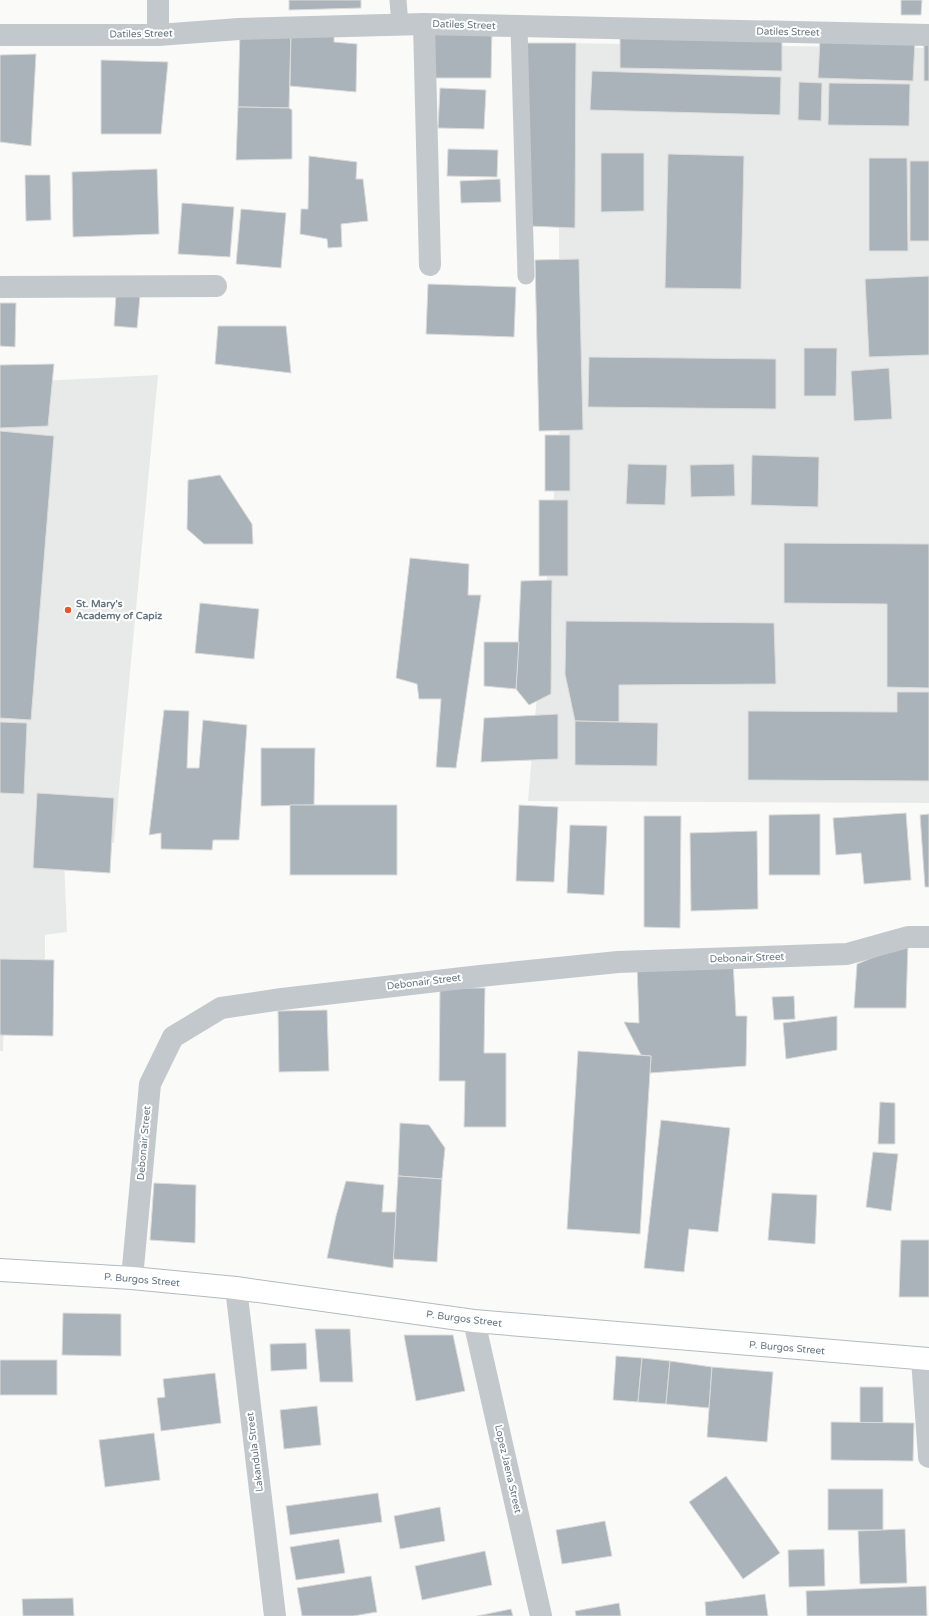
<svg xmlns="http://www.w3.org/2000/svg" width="929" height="1616" font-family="'Varela Round',sans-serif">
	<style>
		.built { fill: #e8e9e9 }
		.building { fill: #aab3b9; stroke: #dcdcda }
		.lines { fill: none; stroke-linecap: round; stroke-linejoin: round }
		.secondary-casing { stroke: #b3babf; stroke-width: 24 }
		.service { stroke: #c3c8cc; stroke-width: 17 }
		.minor { stroke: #c3c8cc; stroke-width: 22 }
		.secondary { stroke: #fff; stroke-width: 22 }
		.poi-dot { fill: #e4572e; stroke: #fff; stroke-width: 1.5 }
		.labels { text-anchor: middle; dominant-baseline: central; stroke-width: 4; stroke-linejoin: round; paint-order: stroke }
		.street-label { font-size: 10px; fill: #657683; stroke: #fff }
		.poi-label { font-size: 10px; font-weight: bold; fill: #657683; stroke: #fff; text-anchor: start }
	</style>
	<rect width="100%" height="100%" fill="#fafaf8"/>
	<!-- built -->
	<g class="built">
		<path d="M558 43 929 48V803L528 801 560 425Z"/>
		<path d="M158 375 114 843 63 837 67 932 45 935V962L6 961 3 1051H0V383Z"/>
	</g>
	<!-- building -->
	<g class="building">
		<path d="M289 0H361V8L289 10Z"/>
		<path d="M901 0H922L921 15H901Z"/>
		<path d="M433 27H492L491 78H432Z"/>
		<path d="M240 30 291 32 289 108 238 107Z"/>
		<path d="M334 30V42L357 44 356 92 290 86 291 32Z"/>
		<path d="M620 32 782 35V71L620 68Z"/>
		<path d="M820 39 915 42 913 81 818 78Z"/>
		<path d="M526 43H576L575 228 529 226Z"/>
		<rect x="924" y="45" width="5" height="36"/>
		<path d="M36 54 31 146 0 142V55Z"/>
		<path d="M101 60 168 62 161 134H101Z"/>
		<path d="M592 71 781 77 780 115 590 110Z"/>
		<path d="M799 82 822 83 821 121 798 120Z"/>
		<path d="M829 83 910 84 909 126 828 125Z"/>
		<path d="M440 88 486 90 484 129 438 128Z"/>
		<path d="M238 107 289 108 292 110V159L236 160Z"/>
		<path d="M448 149 498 150 497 177 447 176Z"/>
		<path d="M601 153H644V211L601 212Z"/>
		<path d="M668 154 744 156 741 289 665 288Z"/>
		<path d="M309 156 357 162 356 179H363L368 221 341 224 342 247 328 248 327 239 300 234 301 209H308Z"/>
		<path d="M869 158H907L908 251H869Z"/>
		<rect x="910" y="161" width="19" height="80"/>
		<path d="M157 169 159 234 73 237 72 172Z"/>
		<path d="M25 175H50L51 220 26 221Z"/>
		<path d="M500 179 501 202 461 203 460 181Z"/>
		<path d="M182 203 234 207 230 257 178 254Z"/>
		<path d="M241 209 286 213 281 268 236 264Z"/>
		<path d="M579 259 583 430 539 431 535 260Z"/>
		<path d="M929 276V355L869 357 865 279Z"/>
		<path d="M428 284 516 287 514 337 426 334Z"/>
		<path d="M116 295 140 296 137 328 114 326Z"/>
		<path d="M0 303H16L15 347 0 346Z"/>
		<path d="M218 326H286L291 373 215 364Z"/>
		<path d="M804 348H837L836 396H804Z"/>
		<path d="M589 357 776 359V409L588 407Z"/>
		<path d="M54 364 48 426 0 428V365Z"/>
		<path d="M889 368 892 419 854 421 851 371Z"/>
		<path d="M0 431 54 436 31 720 0 718Z"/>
		<rect x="545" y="435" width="25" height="56"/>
		<path d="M752 455 819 457 818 507 751 505Z"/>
		<path d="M628 464 667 465 665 505 626 504Z"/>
		<path d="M734 464 735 496 691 497 690 465Z"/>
		<path d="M220 475 252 524 253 544H204L187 529 188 480Z"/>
		<rect x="539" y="500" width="29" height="76"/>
		<path d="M784 543 929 544V688L887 687V604L784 603Z"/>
		<path d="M410 558 469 564 468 595H481L456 768 436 767 441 699H419L417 684 396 678Z"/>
		<path d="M552 580 551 694 529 705 516 689 521 581Z"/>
		<path d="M200 603 259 609 254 659 195 653Z"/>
		<path d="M566 621 774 623 776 684 619 685V722L575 721 565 674Z"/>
		<path d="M484 642H519L516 689 484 686Z"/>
		<path d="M897 692H929V781L748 780V711L897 712Z"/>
		<path d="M164 710 189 711 187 768H199L203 720 247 725 239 840H213L212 850 161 849V833L149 835Z"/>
		<path d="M558 714V759L481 762 484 718Z"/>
		<path d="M575 721 658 723 657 766 575 765Z"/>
		<path d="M0 722 27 723 24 794 0 793Z"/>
		<path d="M261 748H315L314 805 261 806Z"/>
		<path d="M37 793 114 798 110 873 33 868Z"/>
		<rect x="290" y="805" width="107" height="70"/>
		<path d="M519 805 558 807 554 882 516 881Z"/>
		<path d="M906 813 911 880 864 884 861 853 836 855 833 818Z"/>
		<path d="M820 814V875H769V815Z"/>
		<path d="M929 814V887H925L920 815Z"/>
		<path d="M644 816H681L680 928 644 927Z"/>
		<path d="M570 825 607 826 604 895 567 893Z"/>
		<path d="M757 831 758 909 691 911 690 833Z"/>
		<path d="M908 943 906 1008H854L857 964Z"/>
		<path d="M0 959 54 960 53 1036 0 1035Z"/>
		<path d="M733 961 736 1016H747L746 1066 650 1073 651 1056 641 1055 624 1022 639 1023 637 965Z"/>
		<path d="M440 988H485L484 1053H506V1127H464L465 1081H439Z"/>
		<path d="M794 996 795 1019 774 1020 772 997Z"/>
		<path d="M327 1010 329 1071 279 1072 278 1011Z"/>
		<path d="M837 1016V1050L786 1059 783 1023Z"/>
		<path d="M578 1051 651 1056 640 1234 567 1229Z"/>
		<path d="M880 1102 895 1103V1144H878Z"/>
		<path d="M661 1120 730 1128 718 1232 689 1229 684 1272 644 1268Z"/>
		<path d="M400 1123 429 1125 445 1148 442 1179 398 1176Z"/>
		<path d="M873 1152 898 1154 891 1211 866 1207Z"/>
		<path d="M398 1176 442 1179 437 1262 393 1259Z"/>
		<path d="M346 1181 384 1185 382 1212H396L393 1268 327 1258 336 1216Z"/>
		<path d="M154 1183 196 1185 195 1243 150 1240Z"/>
		<path d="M772 1193 817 1195 815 1244 768 1240Z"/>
		<path d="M901 1240H929V1297H899Z"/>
		<path d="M63 1313 121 1314V1356L62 1355Z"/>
		<path d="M315 1329H350L353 1382H320Z"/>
		<path d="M404 1335H453L465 1391 416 1401Z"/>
		<path d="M306 1343 307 1369 271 1371 270 1344Z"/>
		<path d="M616 1356 642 1358 638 1402 613 1400Z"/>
		<path d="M642 1358 670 1361 666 1404 638 1402Z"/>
		<rect x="0" y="1360" width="57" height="35"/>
		<path d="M670 1361 712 1367 709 1408 666 1404Z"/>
		<path d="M712 1367 773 1372 767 1442 707 1437Z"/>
		<path d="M215 1373 221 1423 161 1431 157 1398 165 1397 163 1379Z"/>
		<rect x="860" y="1387" width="23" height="36"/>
		<path d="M317 1406 321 1445 284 1449 280 1410Z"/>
		<path d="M831 1422 914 1423 913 1461 831 1460Z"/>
		<path d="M154 1433 160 1480 105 1487 99 1440Z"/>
		<path d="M726 1476 780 1553 743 1579 689 1502Z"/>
		<rect x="828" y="1489" width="55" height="41"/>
		<path d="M378 1493 382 1522 290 1535 286 1506Z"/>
		<path d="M440 1507 445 1541 400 1549 394 1516Z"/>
		<path d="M605 1521 612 1556 562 1564 556 1530Z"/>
		<path d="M905 1529 907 1583 860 1584 858 1531Z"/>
		<path d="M339 1539 345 1573 296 1580 290 1547Z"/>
		<path d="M824 1549 825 1586 789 1587 788 1550Z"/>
		<path d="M485 1551 492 1585 422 1600 415 1566Z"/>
		<path d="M371 1576 377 1612 353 1616H302L297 1588Z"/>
		<path d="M926 1586 927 1616H807L806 1591Z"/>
		<path d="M765 1594 768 1616H706L705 1602Z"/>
		<path d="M73 1598 74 1616H23L22 1599Z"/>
		<path d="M619 1603 621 1616H576L575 1611Z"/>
		<path d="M511 1609 513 1616H477Z"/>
	</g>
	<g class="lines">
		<!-- secondary casing -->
		<g class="secondary-casing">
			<path id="secondary" d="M0 1270 132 1278 236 1288 474 1321 929 1359"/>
		</g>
		<!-- service -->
		<g class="service">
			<path d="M398 0 400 25"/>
			<path d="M519 27 526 276"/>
		</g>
		<!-- minor -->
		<g class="minor">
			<path d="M158 0V35"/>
			<path d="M424 24 430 265"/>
			<path d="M0 35H158L239 29 424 24 929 35"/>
			<path d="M0 287 216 286"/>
			<path d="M132 1278 150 1084 173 1037 221 1008 282 999 480 976 618 962 847 954 908 937H929"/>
			<path d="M236 1288 275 1616"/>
			<path d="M474 1321 541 1616"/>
			<path d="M922 1359 929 1457"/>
		</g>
		<!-- secondary -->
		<use href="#secondary" class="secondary"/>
	</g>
	<!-- markers -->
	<circle class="poi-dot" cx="68" cy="610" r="4"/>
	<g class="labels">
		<!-- street labels -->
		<g class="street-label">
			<text transform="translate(464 25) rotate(2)">Datiles Street</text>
			<text transform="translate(788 32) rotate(1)">Datiles Street</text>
			<text transform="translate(141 34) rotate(-1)">Datiles Street</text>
			<text transform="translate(747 958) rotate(-2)">Debonair Street</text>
			<text transform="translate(424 982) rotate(-7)">Debonair Street</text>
			<text transform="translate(144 1143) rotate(-85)">Debonair Street</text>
			<text transform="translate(142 1280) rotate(5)">P. Burgos Street</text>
			<text transform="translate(464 1319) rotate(7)">P. Burgos Street</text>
			<text transform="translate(787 1348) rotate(5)">P. Burgos Street</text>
			<text transform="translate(255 1452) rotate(-97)">Lakandula Street</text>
			<text transform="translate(508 1469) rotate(77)">Lopez Jaena Street</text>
		</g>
		<!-- poi labels -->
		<g class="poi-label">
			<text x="76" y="604">St. Mary's<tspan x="76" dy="12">Academy of Capiz</tspan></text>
		</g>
	</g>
</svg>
